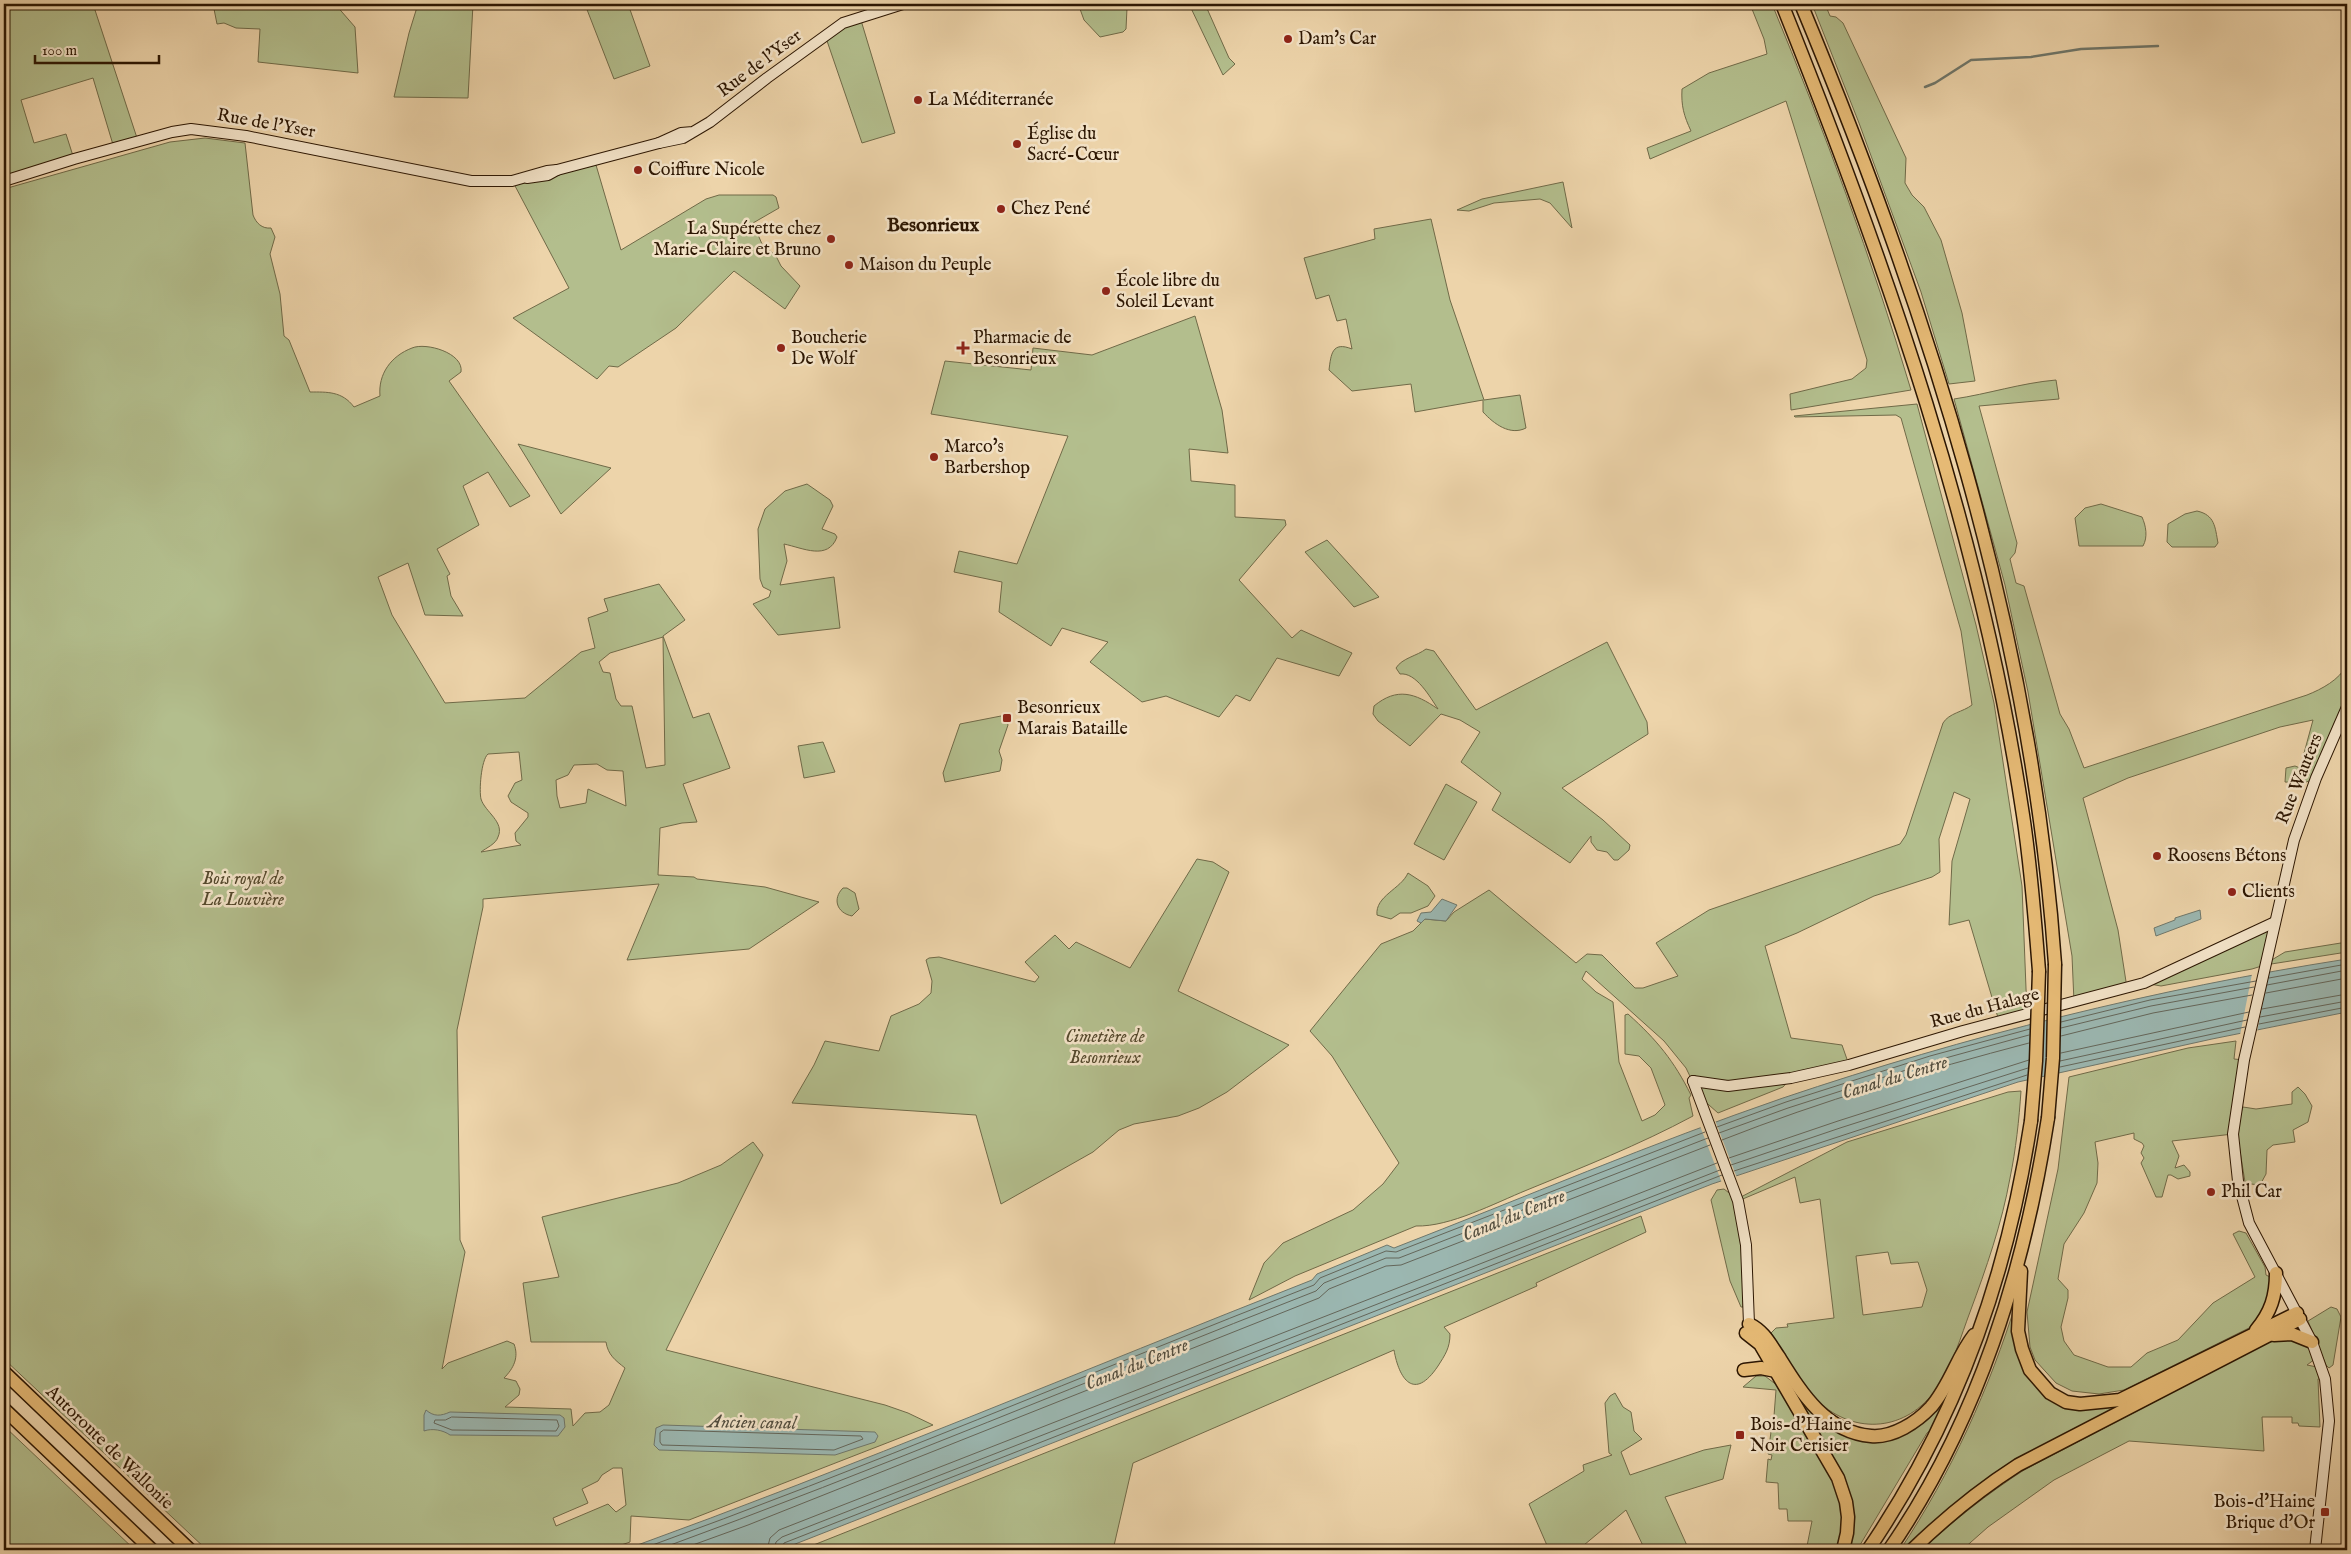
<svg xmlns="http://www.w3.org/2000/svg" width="2351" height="1554" font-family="'IM FELL English',serif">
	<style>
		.green { fill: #b3be8d; stroke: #706a48; fill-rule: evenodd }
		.water { fill: #9bb7b1; stroke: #6f776b }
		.pier { fill: #edd4aa }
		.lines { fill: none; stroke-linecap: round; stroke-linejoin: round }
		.shore { stroke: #64665a; stroke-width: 1 }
		.stream { stroke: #6f776b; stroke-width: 2.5 }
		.secondary-casing { stroke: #2c1602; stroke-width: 12 }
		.highway-casing { stroke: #2c1602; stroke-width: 15 }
		.secondary { stroke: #f3e3c8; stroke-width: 10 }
		.highway { stroke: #e6ba75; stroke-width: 12 }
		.highway-bridge-casing { stroke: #2c1602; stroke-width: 15; stroke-linecap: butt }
		.highway-bridge { stroke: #e6ba75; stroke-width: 12 }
		.poi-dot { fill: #8f2418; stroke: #f3e3c8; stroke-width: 2 }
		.labels { text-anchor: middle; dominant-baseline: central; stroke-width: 5; stroke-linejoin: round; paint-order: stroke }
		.poi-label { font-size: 18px; fill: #2c1602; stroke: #f3e3c8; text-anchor: start }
		.street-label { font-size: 18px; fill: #2c1602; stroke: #f3e3c8 }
		.park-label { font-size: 18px; font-style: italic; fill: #54482c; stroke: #f3e3c8 }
		.water-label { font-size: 19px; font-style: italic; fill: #534e3f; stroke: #f3e3c8 }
		.quarter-label { font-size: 20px; font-weight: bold; fill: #2c1602; stroke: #f3e3c8 }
	</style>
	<rect width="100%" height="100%" fill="#edd4aa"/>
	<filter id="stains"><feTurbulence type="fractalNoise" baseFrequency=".004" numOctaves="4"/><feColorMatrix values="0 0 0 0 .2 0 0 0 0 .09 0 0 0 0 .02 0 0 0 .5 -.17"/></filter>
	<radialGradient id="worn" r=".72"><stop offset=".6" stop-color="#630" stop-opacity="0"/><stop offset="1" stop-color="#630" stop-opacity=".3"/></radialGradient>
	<!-- green -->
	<g class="green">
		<path d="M4 4H93L138 141 114 148 93 78 21 100 34 143 66 134 74 159 4 178Z"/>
		<path d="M213 4H335L355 27 358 73 258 62 260 29 236 28 224 23 217 24Z"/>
		<path d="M418 4H473L468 98 394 97 409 33Z"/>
		<path d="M591 4H628L650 66 614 79 586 7Z"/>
		<path d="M1083 4H1134L1127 8 1126 29 1123 32 1100 37 1084 20 1080 9Z"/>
		<path d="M1189 4H1205L1229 58 1235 64 1223 75Z"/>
		<path d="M1750 4H1772C1824 130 1872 259 1911 390L1791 410 1790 394 1852 379 1866 368 1867 360 1786 101 1650 159 1647 148 1691 131C1684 116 1681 106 1682 89L1709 73 1767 54 1764 39Z"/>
		<path d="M1812 4H1825L1830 16 1836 17 1843 23 1906 158 1905 183 1912 195 1924 207 1941 240 1962 313 1975 381 1949 384 1921 292 1859 123Z"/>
		<path d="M860 17 895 133 862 143 825 35Z"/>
		<path d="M205 138 245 143 253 215C256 223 262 229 271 228L275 237 270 254 280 294 284 336 289 340 310 392C327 392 342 391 354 407L380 396C378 374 391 356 412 348 426 342 464 353 461 372L449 381 530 496 510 507 488 472 463 486 479 525 437 549 450 574 447 576 451 596 463 616 425 615 408 563 378 577 392 615 445 703 525 698 581 652 595 648 588 618 608 611 604 599 659 584 685 620 663 636 693 718 709 713 730 768 683 784 697 822 682 823 660 828 658 875 694 877 697 879 765 887 819 902 749 949 627 960 659 884 483 899V907L457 1030 460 1240 465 1252 442 1369 448 1363 507 1341 514 1344C519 1357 514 1368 504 1378L516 1381 520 1389 519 1395 505 1407 571 1409 573 1426 585 1413 600 1412 609 1405 625 1368C615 1360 608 1355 606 1342H531L523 1283 559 1277 542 1217 678 1183 721 1165 753 1142 763 1155 666 1350 885 1405 908 1413 933 1425 689 1520 631 1516 630 1542 607 1550H207L4 1359V189L170 142ZM663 637 665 765 646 768 632 706H621L616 699 610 673 603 672 599 662 610 653ZM519 752 522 780 515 783 508 796 511 802 528 813V817L515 833 516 841 521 845 481 852C486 848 496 844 498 837 505 822 485 812 481 799 479 791 481 760 488 754ZM597 764 607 770 623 771 626 806 588 789 586 803 560 808 557 796 556 780 568 775 574 765ZM613 1468H622L626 1505 616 1512 608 1504 556 1526 553 1518 588 1503 582 1489 598 1481 602 1475Z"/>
		<path d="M596 165 621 250 706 199 719 195H773L776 197 779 208 753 223 762 244 776 256 781 266 800 286 785 309 734 271 676 328 618 367 609 366 597 379 513 318 569 288 514 184Z"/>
		<path d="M1563 182 1572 228 1550 203 1540 199 1494 203 1469 211 1457 210 1482 199Z"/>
		<path d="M1431 219 1450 300 1484 400 1520 395 1526 428C1510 436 1494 424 1483 412V400L1415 412 1411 384 1352 391 1329 370C1331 354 1332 341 1352 349L1346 319 1337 321 1329 295 1316 299 1304 258 1375 239 1374 229Z"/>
		<path d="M1195 316 1222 410 1228 453 1189 449 1191 481 1235 485V517L1285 520 1286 525 1239 580 1292 638 1301 630 1352 653 1339 676 1277 658 1250 701 1236 695 1219 717 1166 696 1142 702 1090 662 1108 642 1062 628 1051 646 999 612 1002 582 954 572 959 551 1017 564 1068 436 931 414 945 361 1031 370 1033 348 1092 355Z"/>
		<path d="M2056 380 2059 399 1979 406 2017 543 2015 553 2010 559 2016 583 2024 586 2060 714 2069 729 2084 768 2307 695C2322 689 2339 680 2347 665V707L2316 778 2304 783 2285 782 2286 768 2295 766 2300 768 2313 720 2280 727 2128 778 2083 798 2118 930 2127 988 2074 1002 2072 956 2028 692 2005 585 1954 399C1988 394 2021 383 2056 380Z"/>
		<path d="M1917 404 1976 625 1994 703 2022 886 2027 1014 1999 1021 1969 920 1949 925 1952 861 1970 799 1954 792 1939 839 1940 872 1932 877 1874 896 1797 933 1765 946 1791 1038 1842 1045 1849 1065 1791 1078 1783 1087 1718 1113 1700 1097 1686 1068 1664 1041 1586 971 1582 979 1596 992 1613 1002 1619 1062 1642 1121 1655 1115 1665 1105 1651 1068 1639 1056 1625 1054V1015L1628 1014C1657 1040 1674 1061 1691 1095L1689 1098 1693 1116C1639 1145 1583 1167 1527 1190 1495 1203 1450 1227 1416 1226L1295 1276 1249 1300 1264 1263 1283 1243 1353 1210 1383 1184 1399 1163 1332 1056 1310 1031 1381 944 1413 931 1425 919 1446 921 1454 912 1489 890 1576 963 1587 954 1602 955 1635 988H1643L1678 976 1656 943 1709 910 1900 844 1906 835 1943 723C1949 713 1963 712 1972 705L1961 631 1901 418 1896 415 1795 417 1794 416Z"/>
		<path d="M518 444 611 468 561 514Z"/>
		<path d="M807 484 830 500 833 506 822 529 835 534 837 537C828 561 803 548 784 544L787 561 780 585 834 577 840 628 778 635 753 604 769 597 771 591 763 587 760 579 758 529 765 509 785 491Z"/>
		<path d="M2101 504 2142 517C2146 526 2148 537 2143 546H2079L2075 518 2085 508Z"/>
		<path d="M2197 511C2215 515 2215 527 2218 543L2215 547H2172L2167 542 2168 524 2185 514Z"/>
		<path d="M1327 540 1379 597 1354 607 1305 552Z"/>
		<path d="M1607 642 1647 722 1648 734 1562 788 1603 820 1630 845 1629 850 1618 860H1614L1607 852 1597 850 1591 842V836L1570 863 1492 810 1501 793 1461 762 1480 732 1460 720 1441 714 1410 746 1378 721 1373 714 1374 706C1397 687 1415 693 1438 709 1430 697 1416 672 1400 674L1396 668C1402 658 1417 656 1426 649L1434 651 1476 710Z"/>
		<path d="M1001 716 1006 719 1008 725 999 751 1002 760 1000 771 945 782 943 773 960 724Z"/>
		<path d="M823 742 835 772 804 778 798 746Z"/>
		<path d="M1446 784 1477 802 1444 860 1414 844Z"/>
		<path d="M1197 859 1213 862 1229 872 1178 991 1289 1045 1227 1092 1199 1108 1178 1116 1134 1124 1119 1130 1093 1152 1001 1204 976 1115 792 1103 814 1065 825 1041 879 1051 891 1016 919 1004 931 993 932 981 926 960 929 958 939 957 1035 982 1039 977 1025 962 1055 935 1069 949 1076 942 1130 968Z"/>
		<path d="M1408 873 1428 886 1435 896 1428 906 1411 913H1400L1391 919 1377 915C1375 896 1401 889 1408 873Z"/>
		<path d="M843 888H847L855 893 859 909 852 916C837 913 832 899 843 888Z"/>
		<path d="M2275 922 2265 964 2285 952 2347 942V952L2265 965 2252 969 2161 986 2144 983Z"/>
		<path d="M2236 1041 2234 1059 2244 1060 2233 1134 2172 1141 2179 1156 2175 1168 2184 1165 2190 1172V1176L2178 1179 2171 1175H2168L2162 1197H2156L2141 1163 2144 1158 2141 1153 2144 1146 2142 1143 2134 1139V1133L2095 1142 2098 1163 2097 1183 2084 1213 2064 1244 2058 1279 2068 1290V1298L2061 1327 2064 1341 2074 1355 2108 1367H2131L2147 1353 2178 1340 2213 1303 2255 1277 2233 1234 2239 1231 2246 1233 2265 1267 2266 1275 2270 1277C2275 1297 2262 1313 2249 1328L2124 1390 2099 1394 2072 1391 2056 1383 2035 1360 2030 1347 2027 1312 2058 1169 2069 1077 2188 1048Z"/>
		<path d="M2298 1087 2305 1094 2312 1106 2308 1122 2293 1130 2295 1142 2273 1145 2267 1150 2266 1174 2260 1185 2251 1184 2245 1182 2236 1126 2243 1107 2256 1109 2292 1104V1092Z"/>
		<path d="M2021 1091C2019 1120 2016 1149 2010 1178 2002 1223 1986 1269 1970 1312 1961 1336 1953 1364 1939 1385 1911 1429 1860 1437 1821 1404 1803 1389 1785 1353 1771 1333L1776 1328 1788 1327 1787 1324 1834 1318 1820 1199 1800 1203 1795 1177 1738 1201 1744 1283 1743 1307H1741L1730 1281 1711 1200 1717 1190 1724 1189 1737 1199 1847 1142 2008 1092ZM1888 1252 1891 1264 1918 1262 1927 1290 1922 1307 1863 1315 1856 1256Z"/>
		<path d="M1641 1216 1646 1232 1536 1283 1537 1286 1444 1327 1450 1334C1450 1348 1445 1355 1438 1366 1414 1402 1399 1379 1394 1350L1133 1463 1113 1550H801Z"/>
		<path d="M2017 1300V1351L2065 1405 2143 1394 2017 1462 1907 1550H1900C1952 1472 1989 1389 2017 1300Z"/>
		<path d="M2331 1307 2337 1309 2341 1317 2333 1365 2329 1368 2326 1365 2308 1321Z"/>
		<path d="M2283 1339C2301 1342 2307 1342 2315 1359L2307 1365 2322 1368 2325 1379H2318L2320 1427 2299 1426 2298 1423H2292V1417H2262L2264 1451 2129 1441 2054 1480 1988 1527 1962 1550H1922C1954 1520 1987 1494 2024 1470L2267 1343Z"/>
		<path d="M1756 1376H1765L1778 1386 1828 1464 1841 1501 1843 1532 1838 1550H1800L1807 1546 1812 1521H1788L1787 1509H1779L1778 1483 1766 1482 1768 1459 1771 1460 1772 1455 1768 1454 1771 1432 1778 1426 1774 1416 1776 1390 1743 1387Z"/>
		<path d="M1954 1385 1933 1428 1927 1433 1857 1550H1848L1842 1476 1794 1391 1814 1411 1886 1440Z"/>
		<path d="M1615 1393 1623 1407 1631 1412 1634 1431 1642 1439 1621 1452 1630 1475 1704 1450 1731 1445 1723 1479 1665 1497 1689 1550H1645L1626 1510 1578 1550H1549L1529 1504 1584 1471 1583 1465 1612 1455 1609 1453 1605 1403 1610 1396Z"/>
		<path d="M4 1426 135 1550H4V1466H9L4 1461Z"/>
	</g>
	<!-- water -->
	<g class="water">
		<path d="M1442 899 1457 905 1446 921 1425 919 1421 923 1417 921 1421 913 1431 912Z"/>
		<path d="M2200 910 2201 919 2156 936 2154 928 2175 920V918Z"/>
		<path d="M2347 959V1012L2212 1039 2018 1082 1712 1184 780 1550H624C856 1466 1083 1370 1312 1280L1317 1274 1387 1245 1394 1248C1523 1198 1652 1143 1783 1098 1967 1036 2155 989 2347 959Z"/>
		<path d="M426 1410C434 1417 441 1416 450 1412L560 1415 564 1418 565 1427 558 1436 450 1435C443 1430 432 1428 424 1431V1415Z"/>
		<path d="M663 1425 875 1432 878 1436 875 1442 835 1455 659 1450 654 1445 656 1428Z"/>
	</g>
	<!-- pier -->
	<g class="pier">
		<path d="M2269 971 2257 1032 2240 1035 2252 974Z"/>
		<path d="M1715 1120 1737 1178 1722 1183 1700 1126Z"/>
	</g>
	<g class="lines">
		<!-- shore -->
		<g class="shore">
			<path d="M2269 978 2347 964"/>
			<path d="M2267 985 2347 970"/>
			<path d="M2266 993 2347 978"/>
			<path d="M2262 1009 2347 994"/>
			<path d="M2260 1017 2347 1001"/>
			<path d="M2061 1022 2150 1000 2256 981"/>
			<path d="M2259 1024 2347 1007"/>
			<path d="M2061 1028 2151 1006 2254 987"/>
			<path d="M2061 1036 2153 1013 2252 995"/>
			<path d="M2061 1053 2249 1012"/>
			<path d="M2060 1061 2247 1020"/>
			<path d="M2060 1067 2245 1027"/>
			<path d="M1717 1127 1786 1102 1930 1056 2030 1029"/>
			<path d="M1719 1133 1788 1108 1931 1062 2029 1035"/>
			<path d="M1722 1140C1821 1101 1926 1070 2029 1043"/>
			<path d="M1729 1158 1838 1121 2029 1060"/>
			<path d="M1731 1165 1840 1128 2028 1068"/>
			<path d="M1734 1171 2027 1075"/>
			<path d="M452 1417 557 1420 559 1426 556 1431 452 1430 434 1423 435 1420H445Z"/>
			<path d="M664 1430 861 1436 863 1439 834 1450 662 1445 660 1442V1433Z"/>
			<path d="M639 1550C866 1468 1089 1373 1314 1285L1320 1278 1386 1251 1396 1252 1705 1132"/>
			<path d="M657 1550C879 1469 1096 1377 1316 1291L1324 1283 1386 1258H1399L1708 1138"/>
			<path d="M679 1550 748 1525 1319 1298 1329 1289 1386 1266 1401 1265 1710 1145"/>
			<path d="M767 1550 770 1538 779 1530 1717 1163"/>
			<path d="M774 1550 776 1542 782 1537 1720 1170"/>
			<path d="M781 1550 784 1543 1722 1175"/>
		</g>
		<!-- stream -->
		<path class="stream" d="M1925 87 1935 83 1971 60 2031 57 2081 49 2158 46"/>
		<!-- secondary casing -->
		<g class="secondary-casing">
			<g id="secondary">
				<path d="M693 132 681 133 659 143 683 138 710 122 767 78 843 23 903 4"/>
				<path d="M557 170 659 143"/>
				<path d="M4 181 74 159 172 132 191 129 246 136 471 181H512L547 171 557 170 548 175 527 178"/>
				<path d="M1693 1081 1728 1086 1791 1078 1849 1065 1963 1031 2144 983 2275 922"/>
				<path d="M1693 1081 1738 1201 1746 1245 1749 1324"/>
				<path d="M2315 1550 2329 1421 2325 1379 2312 1342 2249 1223 2238 1181 2233 1134 2244 1060 2294 840 2316 778 2347 707"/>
			</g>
		</g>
		<!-- highway casing -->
		<g class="highway-casing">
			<g id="highway">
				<path d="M1782 4C1887 266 1981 535 2023 815 2031 867 2035 919 2039 971"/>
				<path d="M1801 4C1928 309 2032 633 2055 964"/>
				<path d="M2021 1271 2018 1331 2022 1349 2030 1370 2050 1393 2066 1402 2080 1404 2120 1400 2297 1313"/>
				<path d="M1749 1324C1764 1331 1770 1344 1779 1357 1801 1392 1825 1432 1871 1436 1893 1438 1917 1422 1931 1407 1950 1385 1957 1357 1974 1335"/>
				<path d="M2256 1330C2271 1312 2276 1296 2276 1273"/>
				<path d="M1746 1333 1760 1344 1838 1478 1846 1502 1848 1517 1847 1533 1843 1550"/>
				<path d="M2274 1335 2292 1334 2312 1342"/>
				<path d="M1744 1370 1761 1368 1776 1371"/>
				<path d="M4 1372 190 1550"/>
				<path d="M4 1409 152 1550"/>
				<path d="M1868 1550C1956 1421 2008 1275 2031 1121"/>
				<path d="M1889 1550C1978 1421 2024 1272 2048 1118"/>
				<path d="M1912 1550C1945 1518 1979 1490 2018 1465L2300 1319"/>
			</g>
		</g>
		<!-- secondary -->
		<use href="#secondary" class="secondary"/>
		<!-- highway -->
		<use href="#highway" class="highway"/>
		<!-- highway-bridge casing -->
		<g class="highway-bridge-casing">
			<g id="highway-bridge">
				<path d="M2048 1118 2053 1058 2055 964"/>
				<path d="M2031 1121 2036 1061 2039 971"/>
			</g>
		</g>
		<!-- highway-bridge -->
		<use href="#highway-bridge" class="highway-bridge"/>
	</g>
	<!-- markers -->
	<g class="poi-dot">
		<circle cx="1288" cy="39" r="5"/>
		<circle cx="918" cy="100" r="5"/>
		<circle cx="1017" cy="144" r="5"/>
		<circle cx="638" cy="170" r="5"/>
		<circle cx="1001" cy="209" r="5"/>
		<circle cx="831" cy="239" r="5"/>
		<circle cx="849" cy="265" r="5"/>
		<circle cx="1106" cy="291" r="5"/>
		<circle cx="781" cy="348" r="5"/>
		<path d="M960.5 340.5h5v5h5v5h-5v5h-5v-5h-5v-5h5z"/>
		<circle cx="934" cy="457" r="5"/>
		<rect x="1002" y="713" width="10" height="10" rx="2.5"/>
		<circle cx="2157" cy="856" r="5"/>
		<circle cx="2232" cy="892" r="5"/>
		<circle cx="2211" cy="1192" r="5"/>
		<rect x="1735" y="1430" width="10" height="10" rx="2.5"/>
		<rect x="2320" y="1507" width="10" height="10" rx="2.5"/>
	</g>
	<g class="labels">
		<!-- poi labels -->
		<g class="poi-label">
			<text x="1298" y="39">Dam's Car</text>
			<text x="928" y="100">La Méditerranée</text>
			<text x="1027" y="134">Église du<tspan x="1027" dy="21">Sacré-Cœur</tspan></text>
			<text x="648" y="170">Coiffure Nicole</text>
			<text x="1011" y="209">Chez Pené</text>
			<text x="821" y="229" text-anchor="end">La Supérette chez<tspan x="821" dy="21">Marie-Claire et Bruno</tspan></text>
			<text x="859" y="265">Maison du Peuple</text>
			<text x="1116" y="281">École libre du<tspan x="1116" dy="21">Soleil Levant</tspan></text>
			<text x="791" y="338">Boucherie<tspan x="791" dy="21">De Wolf</tspan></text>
			<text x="973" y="338">Pharmacie de<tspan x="973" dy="21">Besonrieux</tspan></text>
			<text x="944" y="447">Marco's<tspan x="944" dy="21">Barbershop</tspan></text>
			<text x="1017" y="708">Besonrieux<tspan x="1017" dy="21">Marais Bataille</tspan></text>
			<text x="2167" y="856">Roosens Bétons</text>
			<text x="2242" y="892">Clients</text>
			<text x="2221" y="1192">Phil Car</text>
			<text x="1750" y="1425">Bois-d'Haine<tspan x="1750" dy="21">Noir Cerisier</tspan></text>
			<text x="2315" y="1502" text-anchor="end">Bois-d'Haine<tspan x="2315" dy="21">Brique d'Or</tspan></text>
		</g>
		<!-- street labels -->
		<g class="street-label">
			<text transform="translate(760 64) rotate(-37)">Rue de l'Yser</text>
			<text transform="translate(266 124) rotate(10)">Rue de l'Yser</text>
			<text transform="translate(2300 779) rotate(-68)">Rue Wauters</text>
			<text transform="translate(1985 1009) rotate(-15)">Rue du Halage</text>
			<text transform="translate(109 1448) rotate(44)">Autoroute de Wallonie</text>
		</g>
		<!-- park labels -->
		<g class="park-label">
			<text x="243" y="879">Bois royal de<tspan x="243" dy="21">La Louvière</tspan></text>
			<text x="1105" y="1037">Cimetière de<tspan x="1105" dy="21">Besonrieux</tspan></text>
		</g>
		<!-- water labels -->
		<g class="water-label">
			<text transform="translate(1895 1078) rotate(-17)">Canal du Centre</text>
			<text transform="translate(1514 1216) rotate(-22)">Canal du Centre</text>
			<text transform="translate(1137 1365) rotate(-22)">Canal du Centre</text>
			<text transform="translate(752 1423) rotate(1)">Ancien canal</text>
		</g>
		<!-- quarter labels -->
		<g class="quarter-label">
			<text x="933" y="225">Besonrieux</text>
		</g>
	</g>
	<!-- margin -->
	<rect width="2351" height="1554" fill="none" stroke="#edd4aa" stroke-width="20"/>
	<rect x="5" y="5" width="2341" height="1544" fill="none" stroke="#2c1602" stroke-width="2.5"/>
	<rect x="10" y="10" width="2331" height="1534" fill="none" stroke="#2c1602"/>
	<!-- scale -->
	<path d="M35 55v8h124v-8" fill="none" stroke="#2c1602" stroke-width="2.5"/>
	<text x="42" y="55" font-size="15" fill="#2c1602" stroke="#f3e3c8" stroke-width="4" paint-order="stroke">100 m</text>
	<rect width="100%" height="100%" filter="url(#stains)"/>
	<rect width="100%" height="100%" fill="url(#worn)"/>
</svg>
